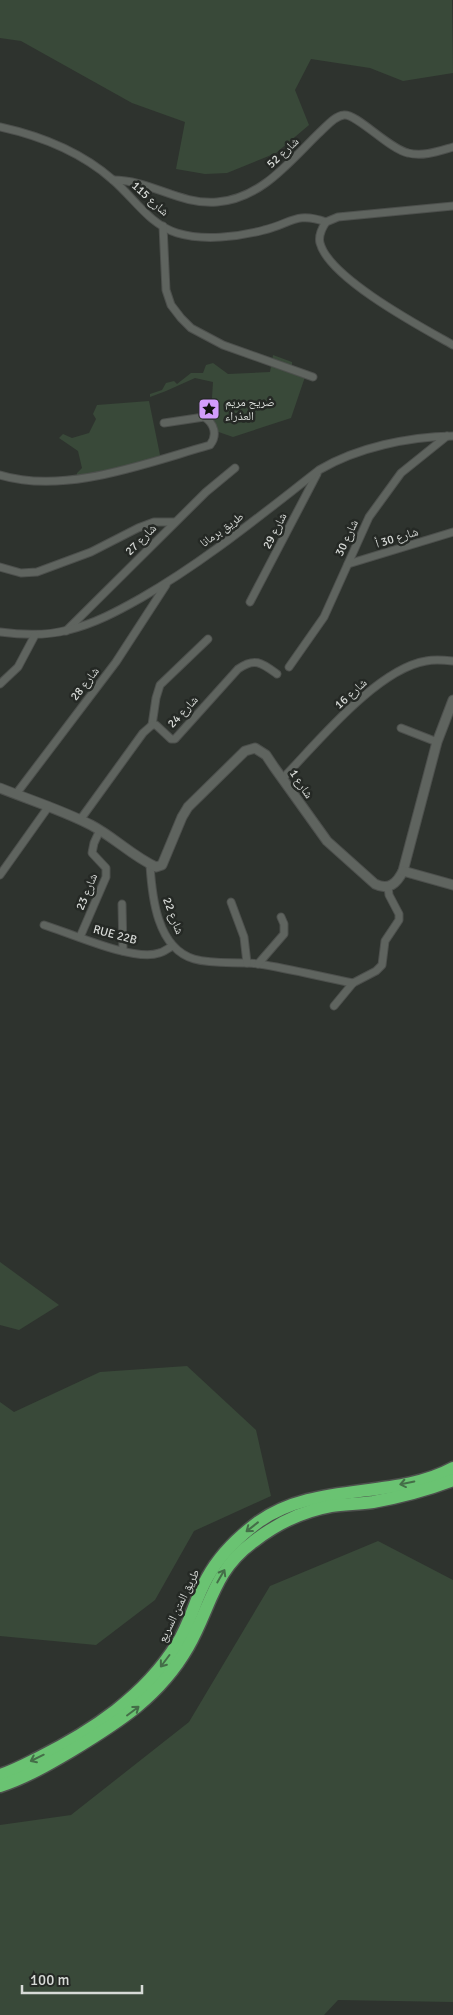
<svg xmlns="http://www.w3.org/2000/svg" width="453" height="2015" font-family="Signika,'Noto Naskh Arabic',sans-serif">
	<style>
		.green { fill: #394939 }
		.lines { fill: none; stroke-linecap: round; stroke-linejoin: round }
		.minor-casing { stroke: #4d504d; stroke-width: 9 }
		.tertiary-casing { stroke: #4d504d; stroke-width: 11 }
		.motorway-casing { stroke: #4d504d; stroke-width: 15 }
		.minor { stroke: #5f645f; stroke-width: 7 }
		.tertiary { stroke: #5f645f; stroke-width: 9 }
		.motorway { stroke: #6ac372; stroke-width: 12 }
		.oneway { stroke: #446e48 }
		.labels { text-anchor: middle; dominant-baseline: central; stroke-width: 5; stroke-linejoin: round; paint-order: stroke }
		.street-label { font-size: 12px; fill: #d7dad7; stroke: #252925 }
		.poi-label { font-size: 12px; fill: #d7dad7; stroke: #252925; text-anchor: start }
	</style>
	<rect width="100%" height="100%" fill="#2e332e"/>
	<!-- green -->
	<g class="green">
		<path d="M0 0H452L453 73 403 81 370 68 311 59 295 90 309 125 276 153 227 173 205 174 176 169 185 122 132 103 21 41 0 38Z"/>
		<path d="M273 355 292 362V366L306 374 291 418 233 437 210 429 213 382 195 378 166 391 150 397V394L162 390 166 383 174 381 177 384 191 373H203L206 365 213 363 228 374 270 372Z"/>
		<path d="M149 401 160 455 153 460 76 479 77 473 82 468 78 451 59 438 63 434 72 438 89 433 96 419 93 414 97 405Z"/>
		<path d="M0 1262 59 1305 19 1330 0 1325Z"/>
		<path d="M187 1366 256 1430 271 1496 194 1531 155 1600 96 1645 0 1636V1402L14 1412 100 1372Z"/>
		<path d="M378 1541 453 1580V2002L338 2000 324 2015H0V1825L71 1815 189 1722 270 1586Z"/>
	</g>
	<g class="lines">
		<!-- minor casing -->
		<g class="minor-casing">
			<g id="minor">
				<path d="M0 127C41 136 81 152 113 180 134 198 149 224 177 233 203 241 238 237 264 230 291 224 295 211 326 222"/>
				<path d="M113 180C151 180 179 205 217 202 261 199 290 161 319 133 326 127 334 116 344 115 356 113 389 149 408 153 423 157 439 151 453 147"/>
				<path d="M453 206 338 217 326 222C322 228 318 235 320 243 329 278 421 327 453 345"/>
				<path d="M163 226 166 290 171 305 181 318 191 328 223 345 313 377"/>
				<path d="M0 475C65 495 146 463 210 445 218 435 214 423 204 417L164 423"/>
				<path d="M348 564 453 532"/>
				<path d="M0 567 21 573 37 572 91 552 138 528 154 522H175"/>
				<path d="M250 602 317 474"/>
				<path d="M66 631 206 492 235 468"/>
				<path d="M0 632C22 635 46 636 68 630 94 624 118 611 141 598 204 562 261 515 319 470 358 447 408 437 453 436"/>
				<path d="M289 667 324 617 369 517 401 473 447 436"/>
				<path d="M0 684 18 667 35 635"/>
				<path d="M152 725 156 698 160 685 208 639"/>
				<path d="M401 728 437 742"/>
				<path d="M283 778C317 743 377 669 426 661 435 659 444 660 453 661"/>
				<path d="M16 794 116 662 166 585"/>
				<path d="M80 820 143 733 152 725H156L171 739H175L238 669C255 657 262 663 277 674"/>
				<path d="M150 865C152 897 157 948 194 959 215 965 238 961 259 964 291 969 322 977 353 983"/>
				<path d="M0 875 49 806"/>
				<path d="M231 902 244 937 247 963"/>
				<path d="M122 904 123 951"/>
				<path d="M44 925C70 933 134 962 159 953 164 952 168 948 173 946"/>
				<path d="M80 937 106 877V868L92 853 94 843 100 830"/>
				<path d="M258 964 284 934V924L281 917"/>
				<path d="M334 1006 353 983 376 971 382 965 385 941 399 920V914L389 895 388 887"/>
			</g>
		</g>
		<!-- tertiary casing -->
		<g class="tertiary-casing">
			<g id="tertiary">
				<path d="M0 788C30 800 62 810 91 825 114 837 132 856 156 867L162 865 182 817 188 807 245 751 255 748 266 755 274 767 327 841 375 884C389 891 397 883 403 871L437 742 453 700"/>
				<path d="M403 871 453 885"/>
			</g>
		</g>
		<!-- motorway casing -->
		<g class="motorway-casing">
			<g id="motorway">
				<path d="M0 1775C13 1771 26 1764 38 1758 92 1731 145 1696 177 1644 190 1624 195 1599 207 1578 219 1556 237 1538 257 1523 314 1481 394 1500 453 1468"/>
				<path d="M0 1786C25 1778 49 1764 71 1751 119 1722 160 1696 188 1647 211 1607 213 1571 253 1542 276 1524 303 1511 331 1506 345 1504 359 1504 373 1502 400 1497 427 1490 453 1480"/>
			</g>
		</g>
		<!-- minor -->
		<use href="#minor" class="minor"/>
		<!-- tertiary -->
		<use href="#tertiary" class="tertiary"/>
		<!-- motorway -->
		<use href="#motorway" class="motorway"/>
	</g>
	<!-- one-way arrows -->
	<defs><path id="oneway-shaft" d="M-6 0H5M1.5-3L5.5 0L1.5 3" fill="none" stroke-width="1.6" stroke-linecap="round" stroke-linejoin="round" transform="scale(1.25)"/></defs>
	<g class="oneway">
		<use href="#oneway-shaft" transform="translate(407 1483) rotate(168)"/>
		<use href="#oneway-shaft" transform="translate(252 1527) rotate(142)"/>
		<use href="#oneway-shaft" transform="translate(221 1576) rotate(-60)"/>
		<use href="#oneway-shaft" transform="translate(165 1661) rotate(127)"/>
		<use href="#oneway-shaft" transform="translate(133 1711) rotate(-37)"/>
		<use href="#oneway-shaft" transform="translate(37 1758) rotate(154)"/>
	</g>
	<!-- icons -->
	<defs>
		<g id="sight-square" transform="scale(1.125)"><rect x="-9" y="-9" width="18" height="18" rx="4" fill="#d39cfc" stroke="#252925"/><path d="M0-6L1.8-2.2L6-1.7L2.9 1.2L3.7 5.4L0 3.3L-3.7 5.4L-2.9 1.2L-6-1.7L-1.8-2.2Z" fill="#111"/></g>
	</defs>
	<g fill-rule="evenodd">
		<use href="#sight-square" x="209" y="409"/>
	</g>
	<g class="labels">
		<!-- street labels -->
		<g class="street-label">
			<text transform="translate(283 153) rotate(-43)">شارع 52</text>
			<text transform="translate(150 199) rotate(42)">شارع 115</text>
			<text transform="translate(222 530) rotate(-36)">طريق برمانا</text>
			<text transform="translate(275 531) rotate(-63)">شارع 29</text>
			<text transform="translate(347 538) rotate(-65)">شارع 30</text>
			<text transform="translate(397 538) rotate(-17)">شارع 30 أ</text>
			<text transform="translate(141 540) rotate(-45)">شارع 27</text>
			<text transform="translate(85 684) rotate(-52)">شارع 28</text>
			<text transform="translate(351 694) rotate(-42)">شارع 16</text>
			<text transform="translate(183 712) rotate(-47)">شارع 24</text>
			<text transform="translate(301 784) rotate(56)">شارع 1</text>
			<text transform="translate(87 892) rotate(-68)">شارع 23</text>
			<text transform="translate(173 916) rotate(69)">شارع 22</text>
			<text transform="translate(115 935) rotate(15)">RUE 22B</text>
			<text transform="translate(179 1606) rotate(-64)">طريق المتن السريع</text>
		</g>
		<!-- poi labels -->
		<g class="poi-label">
			<text x="225" y="402">ضريح مريم<tspan x="225" dy="14">العذراء</tspan></text>
		</g>
	</g>
	<!-- scale -->
	<path d="M22 1985v8h120v-8" fill="none" stroke="#d7dad7" stroke-width="2.5"/>
	<text x="30" y="1985" font-size="15" fill="#d7dad7" stroke="#252925" stroke-width="4" paint-order="stroke">100 m</text>
</svg>
